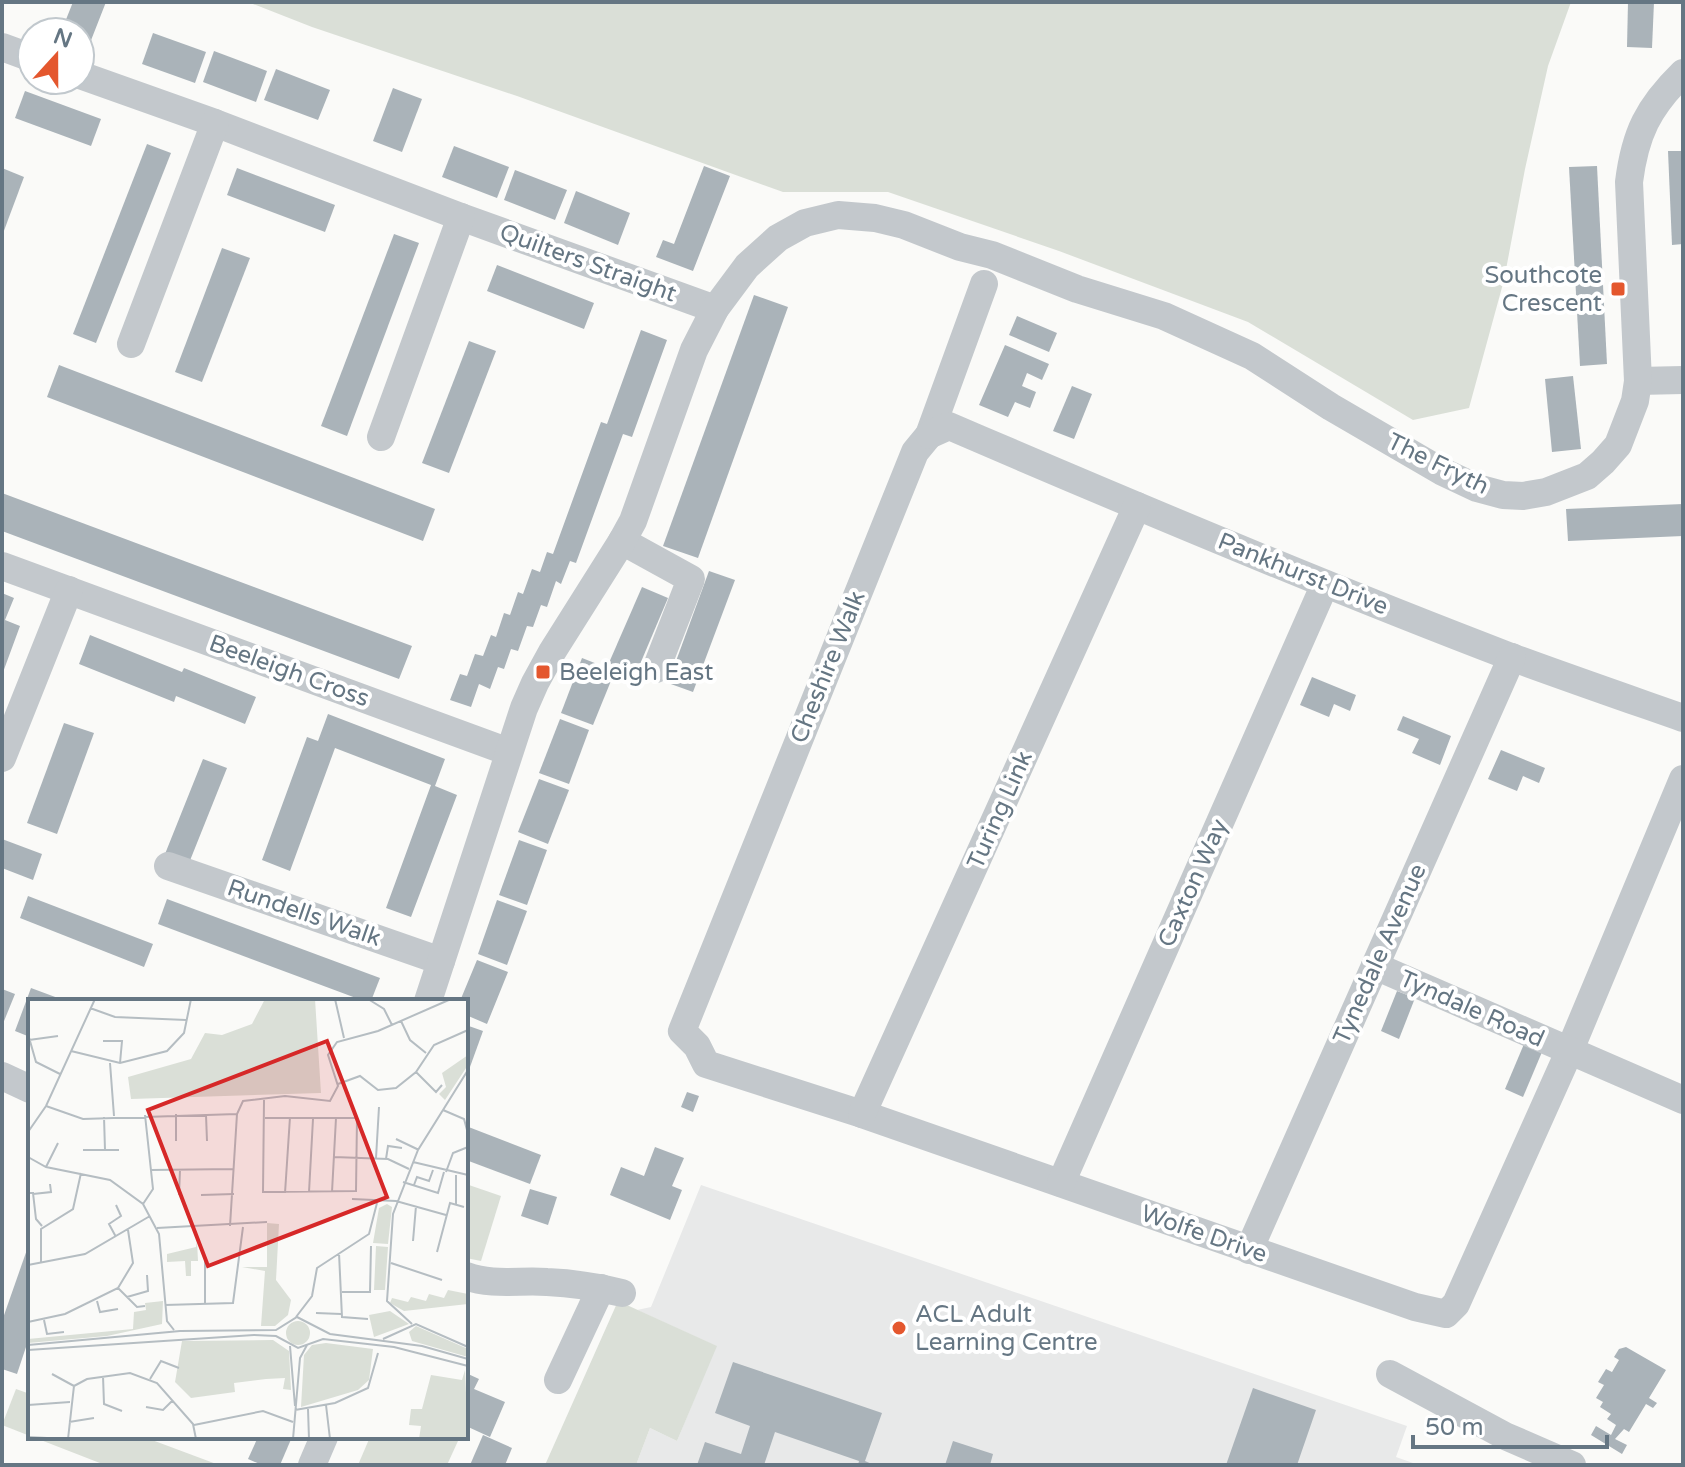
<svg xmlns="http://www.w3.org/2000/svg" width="1685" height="1467" font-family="'Varela Round',sans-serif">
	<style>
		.built { fill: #e8e9e9 }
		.green { fill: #dadfd7 }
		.building { fill: #aab3b9 }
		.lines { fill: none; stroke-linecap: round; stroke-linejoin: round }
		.minor { stroke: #c3c8cc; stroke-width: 28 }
		.poi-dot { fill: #e4572e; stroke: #fff; stroke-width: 3 }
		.labels { text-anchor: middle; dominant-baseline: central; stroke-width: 8; stroke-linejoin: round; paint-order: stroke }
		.street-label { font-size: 24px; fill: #657683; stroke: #fff }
		.poi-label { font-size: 24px; fill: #657683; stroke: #fff; text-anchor: start }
		.inset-road { fill: none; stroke: #b5bdc2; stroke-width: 2 }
		.view { fill: #d62828; fill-opacity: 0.15; stroke: #d62828; stroke-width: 4 }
		.inset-edge { fill: none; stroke: #657683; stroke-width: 4 }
	</style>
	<rect width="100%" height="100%" fill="#fafaf8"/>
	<!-- built -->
	<path class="built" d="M701 1185 1407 1426 1396 1457 1413 1463 1412 1465H636L650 1428 677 1441 716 1346 637 1310 651 1307Z"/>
	<!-- green -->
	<g class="green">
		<path d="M248 2H1571L1548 66 1525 169 1504 280 1469 408 1413 420 1248 322 1059 251 888 192H783L517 96 312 27Z"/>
		<path d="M466 1184 501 1196 481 1261 466 1258Z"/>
		<path d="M618 1301 717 1346 677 1441 650 1428 636 1465H545Z"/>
		<path d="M16 1389 30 1394V1436L2 1425Z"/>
		<path d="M33 1437H144L219 1465H105Z"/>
		<path d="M370 1437H458V1441L447 1465H358Z"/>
	</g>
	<!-- building -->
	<g class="building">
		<path d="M73 2H106L88 48 80 45V32H61Z"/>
		<path d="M1628 2H1654L1652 48 1627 47Z"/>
		<path d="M153 33 206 52 195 83 142 64Z"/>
		<path d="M214 51 267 71 256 102 203 82Z"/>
		<path d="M276 69 330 90 318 120 264 100Z"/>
		<path d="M393 88 422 99 402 152 373 141Z"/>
		<path d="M25 91 101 119 91 146 15 118Z"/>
		<path d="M147 144 171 153 96 343 73 334Z"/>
		<path d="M454 146 509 167 497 198 442 177Z"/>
		<path d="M1668 151H1683V244L1672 245Z"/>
		<path d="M704 166 730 176 693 271 656 257 663 240 674 244Z"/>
		<path d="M1597 166 1607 364 1580 366 1569 167Z"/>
		<path d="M2 168 24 177 2 236Z"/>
		<path d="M237 168 335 205 325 232 227 195Z"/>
		<path d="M515 170 567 190 555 220 504 200Z"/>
		<path d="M576 191 630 213 618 245 564 223Z"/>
		<path d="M394 234 419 243 347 436 321 426Z"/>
		<path d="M222 248 250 258 202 382 175 372Z"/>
		<path d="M497 265 594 303 584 329 487 291Z"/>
		<path d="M754 295 788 307 698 558 663 546Z"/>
		<path d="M1017 316 1057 333 1049 352 1009 335Z"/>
		<path d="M641 330 667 340 632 437 623 434 576 563 570 561 561 584 556 581 547 607 541 605 533 627 527 626 518 651 511 649 504 669 498 667 490 689 479 684 471 707 450 700 460 674 467 676 475 654 483 656 491 635 496 637 504 613 510 615 518 592 523 594 532 569 540 572 547 552 553 554 601 422 607 424Z"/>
		<path d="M469 341 496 351 449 473 422 463Z"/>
		<path d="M1005 345 1049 364 1042 380 1027 373 1022 386 1036 392 1030 408 1015 402 1008 417 979 405Z"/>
		<path d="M59 365 435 509 423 541 47 397Z"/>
		<path d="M1573 376 1581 449 1552 452 1545 379Z"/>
		<path d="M1072 386 1092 394 1074 439 1053 431Z"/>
		<path d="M2 493 412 646 399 679 2 531Z"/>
		<path d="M1683 504V536L1568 541 1566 509Z"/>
		<path d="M709 571 735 580 693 692 668 683Z"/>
		<path d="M642 587 668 598 635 676 608 665Z"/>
		<path d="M2 593 14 598 5 620 20 626 2 675Z"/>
		<path d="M90 635 182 672 184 668 256 697 245 724 176 696 174 702 79 664Z"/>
		<path d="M582 658 615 671 593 725 561 713Z"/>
		<path d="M1312 677 1356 695 1350 711 1334 704 1329 717 1300 705Z"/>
		<path d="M328 714 445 759 435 786 457 795 411 917 386 908 431 785 335 748 290 871 262 860 307 737 318 741Z"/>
		<path d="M1403 716 1451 736 1440 765 1412 753 1419 739 1397 730Z"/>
		<path d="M560 719 589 730 569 784 539 773Z"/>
		<path d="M64 723 94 733 57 834 27 823Z"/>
		<path d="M1501 750 1545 768 1539 783 1523 776 1517 791 1488 779Z"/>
		<path d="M203 759 227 768 187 868 163 859Z"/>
		<path d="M539 779 569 790 548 844 518 832Z"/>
		<path d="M2 839 42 854 33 880 2 868Z"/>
		<path d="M519 840 547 850 527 905 499 895Z"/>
		<path d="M28 896 153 944 144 967 20 918Z"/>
		<path d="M167 899 380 978 371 1001H364L158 924Z"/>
		<path d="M497 900 527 911 507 965 478 954Z"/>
		<path d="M477 960 508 972 487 1024 466 1015V1001H460Z"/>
		<path d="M31 988 66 1001H30V1037L15 1031Z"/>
		<path d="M2 989 15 994 2 1026Z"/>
		<path d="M1397 991 1415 998 1399 1039 1381 1031Z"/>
		<path d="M466 1025 483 1031 466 1078Z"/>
		<path d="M1524 1044 1542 1052 1523 1097 1505 1089Z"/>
		<path d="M687 1092 699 1096 693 1112 681 1107Z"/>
		<path d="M466 1126 541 1155 530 1184 466 1160Z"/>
		<path d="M655 1147 684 1158 672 1186 682 1190 670 1220 610 1195 621 1167 644 1176Z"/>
		<path d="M530 1189 557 1197 548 1225 521 1216Z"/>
		<path d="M30 1241V1335L17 1374 2 1369V1321Z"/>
		<path d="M1626 1347 1666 1370 1649 1398 1657 1403 1653 1408 1646 1404 1629 1432 1624 1429 1615 1439 1627 1445 1622 1454 1591 1435 1596 1426 1611 1435 1616 1425 1607 1419 1611 1414 1600 1407 1603 1402 1596 1398 1604 1385 1598 1382 1606 1369 1612 1372 1619 1360 1614 1357 1619 1349Z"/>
		<path d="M733 1362 882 1413 865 1461 874 1465H858L859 1461 775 1432 764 1465H697L705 1442 741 1454 750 1426 715 1413Z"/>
		<path d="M466 1373 479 1379 474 1389 505 1402 490 1437 466 1426Z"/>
		<path d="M1253 1388 1316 1410 1297 1465H1226Z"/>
		<path d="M483 1435 512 1448 505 1465H470Z"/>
		<path d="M258 1437H292L280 1465H262L248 1459Z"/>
		<path d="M953 1441 993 1454 990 1465H945Z"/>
	</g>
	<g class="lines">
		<!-- minor -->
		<g class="minor">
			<path d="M2 47 32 58"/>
			<path d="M80 75 215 123 461 217 715 309"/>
			<path d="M984 284 929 435 915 452 682 1031 697 1046 706 1064 862 1114 1415 1307 1446 1314 1456 1304 1569 1052 1683 779"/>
			<path d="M131 344 215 123"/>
			<path d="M1638 381 1683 380"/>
			<path d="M929 435 949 426C1135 506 1322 585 1511 657 1568 678 1626 698 1683 718"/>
			<path d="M381 437 461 217"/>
			<path d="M622 541 691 579 656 669"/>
			<path d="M2 566 509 752"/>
			<path d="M2 758 69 590"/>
			<path d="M168 866 441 961"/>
			<path d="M1375 966 1683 1100"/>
			<path d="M428 1001 524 708 535 683 552 652 622 541 633 521 694 350 715 309 747 266 778 238 805 223 838 215 875 218 904 225 960 247 992 255 1077 289 1164 316 1252 356 1331 407 1441 471 1477 488 1503 495 1523 496 1546 492 1587 476 1603 462 1618 445 1635 401 1638 381 1629 182C1635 134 1648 107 1683 73"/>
			<path d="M2 1076 30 1089"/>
			<path d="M862 1114 1137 506"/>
			<path d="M1061 1183 1325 584"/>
			<path d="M1249 1250 1512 657"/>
			<path d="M466 1276C493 1286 519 1280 547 1282 573 1283 597 1287 622 1293"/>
			<path d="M1390 1374 1505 1436 1572 1465"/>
			<path d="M558 1380 601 1288"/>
			<path d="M312 1465 324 1437"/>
		</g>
	</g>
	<!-- markers -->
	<g class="poi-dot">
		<rect x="1610" y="281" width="16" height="16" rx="4"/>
		<rect x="535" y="664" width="16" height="16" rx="4"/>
		<circle cx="899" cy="1328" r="8"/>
	</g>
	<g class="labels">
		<!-- street labels -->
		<g class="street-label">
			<text transform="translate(588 263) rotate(20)">Quilters Straight</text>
			<text transform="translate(1438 464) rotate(26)">The Fryth</text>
			<text transform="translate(1303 574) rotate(22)">Pankhurst Drive</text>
			<text transform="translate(828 667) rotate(-68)">Cheshire Walk</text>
			<text transform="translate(289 671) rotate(20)">Beeleigh Cross</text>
			<text transform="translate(1000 810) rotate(-66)">Turing Link</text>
			<text transform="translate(1193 883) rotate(-66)">Caxton Way</text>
			<text transform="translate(304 913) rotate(19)">Rundells Walk</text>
			<text transform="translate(1380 954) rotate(-66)">Tynedale Avenue</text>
			<text transform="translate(1472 1009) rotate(24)">Tyndale Road</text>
			<text transform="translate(1204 1234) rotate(19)">Wolfe Drive</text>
		</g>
		<!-- poi labels -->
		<g class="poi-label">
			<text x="1602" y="275" text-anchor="end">Southcote<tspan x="1602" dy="28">Crescent</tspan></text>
			<text x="559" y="672">Beeleigh East</text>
			<text x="915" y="1314">ACL Adult<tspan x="915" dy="28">Learning Centre</tspan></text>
		</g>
	</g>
	<!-- overview -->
	<g transform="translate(28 999)">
		<rect width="440" height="440" fill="#fafaf8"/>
		<path d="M237 0H287L293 94 103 100 100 78 163 60 177 34 194 36 224 25ZM440 56V66L417 101 411 95 418 88 414 74ZM359 205 364 208 360 245 345 244 351 209ZM239 224 251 225 248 281 263 301 260 316 247 327H233L237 272 214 268H239ZM169 242 170 262H163V277H158L157 262 139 263V255L168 248ZM348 247 360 248 357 291H346ZM420 291 440 295V305L376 312 362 304 364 299 380 303 383 298 398 302 401 295 416 299ZM135 302 134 325 79 337 0 344V340L105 330 106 313 118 311 117 304ZM362 312 381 325 346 338 341 316ZM258 334a12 12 0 1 1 24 0a12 12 0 1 1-24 0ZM388 327 440 350V358L384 342 381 333ZM245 341 261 352 263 391 255 390 257 379 238 380 206 384 207 393 163 399 147 383 154 342ZM298 344 345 350 341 381 330 391 273 408 276 356 284 346ZM437 371 440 440H391L393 427 381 426 383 410H394L403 376 434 381Z" fill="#dadfd7"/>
		<path class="inset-road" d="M307 0 316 39M340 0 356 10 364 26M62 9 87 18 158 21M373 22 382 41 398 54M0 35 8 63 32 75M1 41 30 37M75 42H94L92 64M43 52 92 64 139 52 156 34 163 0M82 64 86 117M388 73 408 93 414 86M310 85 332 77 350 91 368 89 388 73 406 46 440 31M236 101 235 193 328 192 329 119H237M18 107 55 120 209 115M415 111 436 120 439 131M148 115V142M178 116 179 142M76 118 77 151M0 133 18 107 67 0M368 140 391 151M55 151H91M0 158 18 168 82 181 115 205 131 235 139 322 146 331M306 158 360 160 381 170M348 159 351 108M358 160 360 147 374 149M385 163 440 176M18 168 30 144M123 171 205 170M418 173 425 154 440 148M375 183 410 194 416 173M386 186 389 178 401 182 405 171M281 193 285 120M304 193 308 119M0 194H5L8 220 14 227M257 194 262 118M5 195 23 193 22 185M151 196 152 171M173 196 206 195M324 200 368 202 418 216M115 205 125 190 117 116M428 206V176M202 227 209 115 215 102 257 97 302 102 310 87 300 56 309 43 350 32 423 0M129 229 239 223M88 238 81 225 93 217 88 206M385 242 388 207M409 253 422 204 436 208M311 254 314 318 340 320M177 262V306M13 264V230L45 210 53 174M363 264 414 281M0 266 57 255 122 217M90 289 109 308 117 307M314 293H342L343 247M99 298 120 292 119 276M69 302 72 313 90 310M137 306 205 304 215 228M288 314 313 315M268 318 284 297 289 269 341 235 349 204M16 321 19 335 36 333M0 323 37 315 90 289 105 264 100 231M384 325 359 302 365 215 390 151 440 71M355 340 388 325 440 348M0 346 152 332 248 331 269 318 302 335 394 347 440 360M262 347 267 407M0 351 226 336 248 337 270 349 295 340 366 348 440 367M24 375 46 387M75 377 76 405 94 412M122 380 133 362 151 369M0 406 42 403M298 406 302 440M118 408 135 411 144 402M280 410 281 440M267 411 307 404 340 389 350 354M41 423 66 419M166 426 235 412 265 423M0 438 38 440M40 440 46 387 59 380 102 374 129 384 165 425 168 440M265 440 272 359 279 346"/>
		<path class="view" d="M299 42 359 198 180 267 120 111Z"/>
		<rect width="440" height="440" class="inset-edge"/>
	</g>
	<!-- border -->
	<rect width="1685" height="1467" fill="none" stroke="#657683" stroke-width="8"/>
	<!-- north arrow -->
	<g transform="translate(56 56) rotate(21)"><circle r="38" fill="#ffffff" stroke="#c1c8cd" stroke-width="2"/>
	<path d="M0-6L14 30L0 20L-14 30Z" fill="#e4572e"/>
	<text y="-12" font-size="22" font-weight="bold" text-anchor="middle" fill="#657683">N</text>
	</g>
	<!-- scale -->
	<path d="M1413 1435v12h194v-12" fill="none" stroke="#657683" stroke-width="4"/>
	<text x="1425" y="1435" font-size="24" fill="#657683" stroke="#ffffff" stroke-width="6" paint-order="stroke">50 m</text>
</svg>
